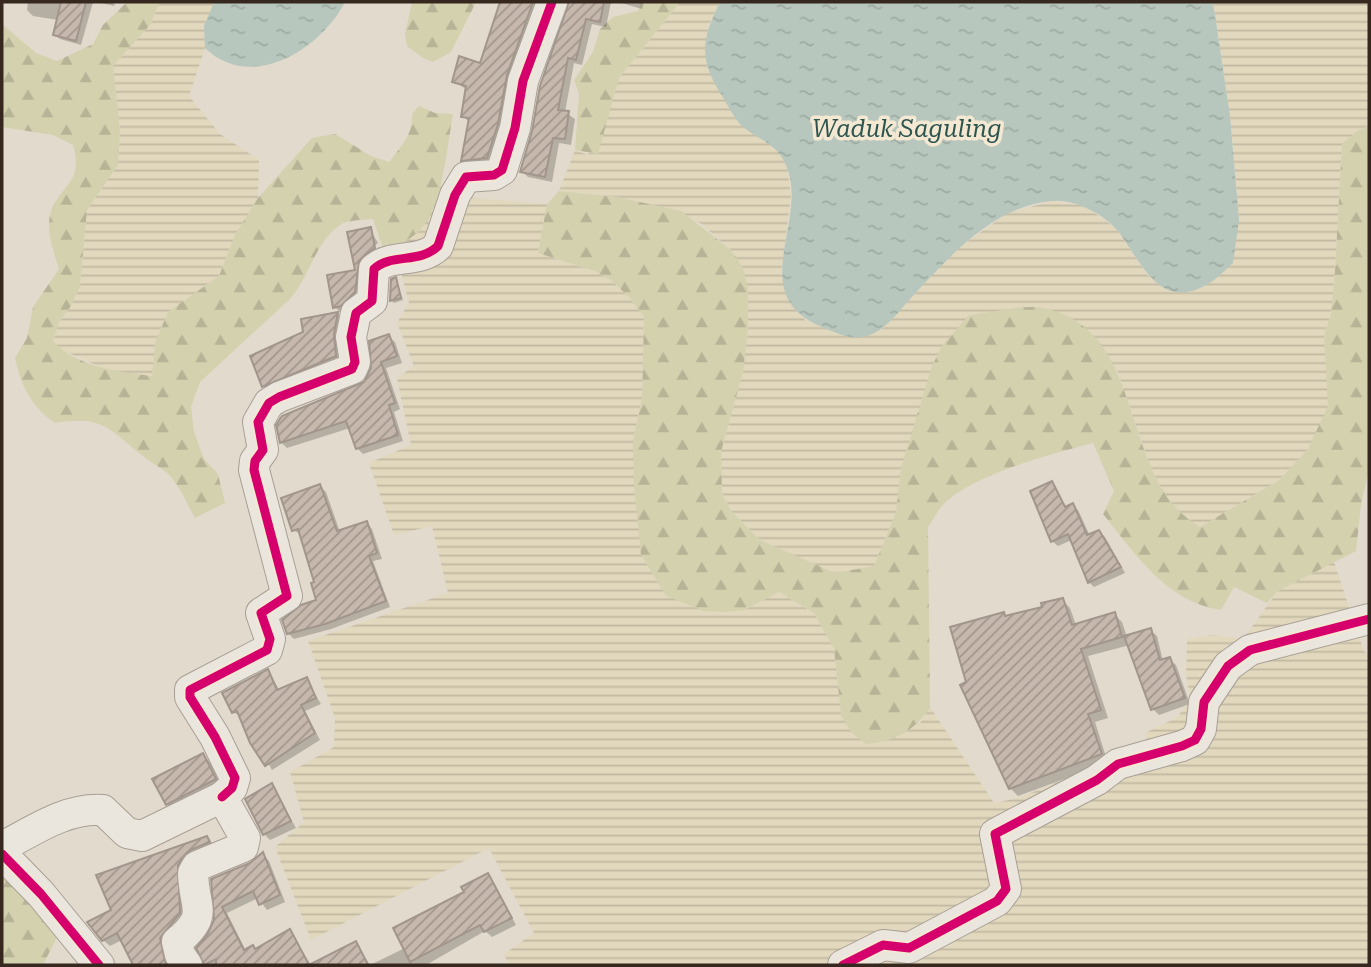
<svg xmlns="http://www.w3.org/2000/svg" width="1371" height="967" font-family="'Roboto Serif',serif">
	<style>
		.farmland { fill: url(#farmland-rules) }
		.forest { fill: url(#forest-firs) }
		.water { fill: url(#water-ripples) }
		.shadow { fill: #0003 }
		.building { fill: url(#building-hatch); stroke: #a2968c; stroke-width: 2 }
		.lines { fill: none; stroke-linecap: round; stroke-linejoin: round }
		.minor-casing { stroke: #a89f95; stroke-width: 32 }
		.minor { stroke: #ebe6dd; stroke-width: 30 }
		.cycleway-casing { stroke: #f4e8d2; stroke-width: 13 }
		.cycleway { stroke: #d6006c; stroke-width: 9 }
		.labels { text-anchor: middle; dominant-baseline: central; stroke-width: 7; stroke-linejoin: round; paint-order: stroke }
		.water-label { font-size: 24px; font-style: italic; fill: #2d5550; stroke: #f4e8d2 }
	</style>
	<defs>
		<pattern id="farmland-rules" width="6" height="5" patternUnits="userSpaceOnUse" patternTransform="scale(1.75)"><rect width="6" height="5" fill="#e2d8bd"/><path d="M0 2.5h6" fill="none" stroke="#c2b9a2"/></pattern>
		<pattern id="forest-firs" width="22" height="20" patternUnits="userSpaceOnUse" patternTransform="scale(1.75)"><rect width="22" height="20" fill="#d4d1af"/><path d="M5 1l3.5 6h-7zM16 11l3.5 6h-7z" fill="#b7b396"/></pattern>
		<pattern id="water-ripples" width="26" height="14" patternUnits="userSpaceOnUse" patternTransform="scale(1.75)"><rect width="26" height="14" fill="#b7c7bd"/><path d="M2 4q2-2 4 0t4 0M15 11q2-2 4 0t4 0" fill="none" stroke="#9eaba2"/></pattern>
		<pattern id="building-hatch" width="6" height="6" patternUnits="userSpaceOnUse" patternTransform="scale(1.75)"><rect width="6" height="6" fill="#c6b8ad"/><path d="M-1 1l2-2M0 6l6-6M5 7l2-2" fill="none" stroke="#a2968c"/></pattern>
	</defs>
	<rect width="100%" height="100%" fill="#e2dacc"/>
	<!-- farmland -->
	<g class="farmland">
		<path d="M160 2H214L204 26 205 48 189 96 220 134 259 160 258 198 235 235 219 276 168 312 155 343 152 376 109 371 60 349 53 342 59 322 71 306 80 286 87 210 118 165 120 130 113 66 150 25Z"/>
		<path d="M680 2H720L708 27 741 125 777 149 787 165 791 196 781 274 805 320 844 336 862 337 882 329 955 250 1008 213 1052 201 1085 206 1116 228 1148 276 1239 220 1230 116 1213 2H1369V126L1357 131 1342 144 1335 271 1331 314 1324 335 1329 406 1308 449 1278 481 1200 527 1183 517 1169 503 1150 466 1117 370 901 467 896 512 874 566 835 573 760 540 732 512 722 493 721 452 743 372 748 330V288L731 250 700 223 617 197 559 191 575 150 588 155 619 78Z"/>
		<path d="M440 182 474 198 547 204 538 253 595 271 612 281 629 297 644 317 642 399 633 441 744 610 779 592 814 613 834 649 841 715 920 723 930 707 994 803 1018 798 1146 746 1147 732 1176 718 1191 701 1186 675 1187 639 1213 635 1243 639 1278 591 1334 562 1363 649 1369 658V965H509L504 954 534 933 489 848 311 940 275 847 304 822 290 772 334 747 335 718 308 641 448 593 432 526 394 535 369 463 411 445 397 378 414 366 397 323 409 302 394 247 437 198Z"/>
	</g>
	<!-- forest -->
	<g class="forest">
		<path d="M127 2H160L150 25 113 66 120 130 118 165 87 210 80 286 71 306 59 322 53 341C77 367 119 372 152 376L155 343 168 312 219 276 235 235 258 198 312 138 335 134 371 156 389 162C400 148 414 133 412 114L419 106 435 113 453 114C447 145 443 206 421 229 411 240 398 245 384 251L373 219C363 220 347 220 340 225 314 244 310 276 290 299L200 382 191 407 194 432 204 459 218 474 225 503 195 518C187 504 178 482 166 472 158 466 150 462 143 456 108 429 104 415 55 423 32 408 20 384 15 358L27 338 33 307 59 269C54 253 46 232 50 215 57 186 85 185 73 145L53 135 2 127V24L36 53 57 61 93 44 103 25Z"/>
		<path d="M412 2H476L451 52 433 62 423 58 407 46 405 34Z"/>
		<path d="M641 2H680L619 78 598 154 575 150 579 94 574 80 593 52 600 29 613 17 638 11Z"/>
		<path d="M1369 126V470L1361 504 1356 551 1278 591 1267 603 1234 587 1221 610C1167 602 1136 555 1103 514L1114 491 1093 443C1054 453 971 475 943 505 937 511 933 520 928 527L930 707C916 730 894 742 866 744L851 732 841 715 834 649 814 613 779 592 744 610 724 612 704 611 666 596 641 555 634 485 633 441 642 399 644 317 629 297 612 281 595 271 538 253 547 204 559 191 617 197 681 211 731 250 743 268 748 288V330L743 372 721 452 722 494 732 512 760 540 835 573 874 566 896 512 901 468 932 366 942 346 969 315C991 313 1022 304 1043 308 1150 329 1116 479 1200 527L1278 481 1308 449 1328 406 1324 335 1331 314 1335 271 1342 144 1357 131Z"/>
		<path d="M2 869 58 935 43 965H2Z"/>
	</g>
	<!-- water -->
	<g class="water">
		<path d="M214 2H345C321 49 251 93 205 48L204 26Z"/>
		<path d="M720 2H1213L1230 116 1239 220 1233 263C1225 270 1217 279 1208 284 1158 313 1141 260 1117 230 1102 213 1074 199 1051 201 992 207 949 257 911 298 897 313 884 333 863 337 849 340 835 332 822 327 742 294 812 219 785 163 776 143 757 139 742 126 735 119 729 108 724 99 699 61 700 42 720 2Z"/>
	</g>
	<!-- shadow -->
	<g class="shadow">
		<path d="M28 2H93L81 45 60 39 55 34 58 20 33 16 27 10Z"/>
		<path d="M97 2H115L114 6Z"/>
		<path d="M503 2H542L494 164 469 166 463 160 470 123 463 116 467 90 454 81 482 65Z"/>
		<path d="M569 2H611L606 27 592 24 582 65 574 63 565 112 575 119 571 145 559 143 552 182 528 177 522 171 570 8Z"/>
		<path d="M618 2H644L642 9Z"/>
		<path d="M370 229 378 243 357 260V265L379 247 381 254 361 298 341 313 335 307 357 271 349 233Z"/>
		<path d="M396 279 403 300 394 303 391 300Z"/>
		<path d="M338 314 344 320 342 362 270 392 264 386 305 333 303 320Z"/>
		<path d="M388 336 395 342 402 363 386 368 400 409 394 412 403 441 363 454 357 448 350 428 287 448 281 442 365 383Z"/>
		<path d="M1052 483 1067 508 1073 505 1078 510 1090 536 1099 532 1105 537 1125 573 1094 587 1089 582 1072 540 1058 546 1052 541Z"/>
		<path d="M320 486 326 492 340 532 367 523 372 529 382 559 373 561 390 607 331 629 294 639 288 633 318 601 302 535 293 530Z"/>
		<path d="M1062 600 1070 608 1076 625 1114 614 1122 622 1127 637 1150 630 1157 636 1163 661 1169 659 1176 665 1190 704 1159 715 1153 709 1130 645 1088 656 1108 718 1095 722 1108 763 1018 796 1010 788 968 683 1003 614 1007 617 1044 609Z"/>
		<path d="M268 671 280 691 306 679 321 704 305 711 320 740 272 770 242 717 233 712Z"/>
		<path d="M203 755 212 764 224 789 177 813 167 804Z"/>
		<path d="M272 785 296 828 270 840 264 834Z"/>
		<path d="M207 838 213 844 185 919 166 944 168 965H133L122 940 110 946 103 940 113 910 99 876Z"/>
		<path d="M263 855 269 861 285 902 267 910 258 898 227 913 246 951 256 950 290 932 311 965H206L209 936 216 920 213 880 251 865Z"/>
		<path d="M488 875 516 925 492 937 485 931 426 965H312L356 943 370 965 405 948Z"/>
	</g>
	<!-- building -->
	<g class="building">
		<path d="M61 2H86L76 41 53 35Z"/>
		<path d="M500 2H533L507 75 498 124 487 158 461 161 469 118 461 117 466 86 452 82 459 56 480 63Z"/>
		<path d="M569 2H604L600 22 586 19 576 60 568 58 558 110 569 111 565 139 553 138 545 177 520 172 532 131 540 86Z"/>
		<path d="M371 227 375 248 359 261 355 292 341 306 333 308 327 275 355 270 347 232Z"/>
		<path d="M396 277 401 298 390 301 391 279Z"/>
		<path d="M338 312 334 334 336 356 262 387 250 356 303 332 301 319Z"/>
		<path d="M389 334 397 356 381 362 395 403 389 405 398 435 356 449 346 421 280 443 276 425 282 416 364 382 371 368 369 341Z"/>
		<path d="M1052 481 1065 507 1073 503 1087 535 1099 530 1121 567 1088 583 1068 534 1051 542 1030 491Z"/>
		<path d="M320 484 337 531 367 521 377 553 369 556 386 601 325 624 287 634 282 620 301 605 316 600 311 583 314 582 298 529 292 531 281 498Z"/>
		<path d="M1063 598 1072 625 1115 612 1122 637 1081 649 1101 710 1088 714 1102 754 1009 789 960 685 966 682 950 627 1004 612 1005 616 1042 607 1041 603Z"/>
		<path d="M1151 628 1160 660 1170 657 1185 698 1151 710 1124 636Z"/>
		<path d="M268 669 277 690 307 677 316 698 301 705 315 733 265 766 250 743 237 711 232 713 222 693Z"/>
		<path d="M203 753 216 779 166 805 152 779Z"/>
		<path d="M272 783 291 821 263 835 245 799Z"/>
		<path d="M207 836 210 842 190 850 178 865 180 913 160 938 166 965H133L117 933 102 941 87 922 111 910 96 875Z"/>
		<path d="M263 852 280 895 259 905 253 891 222 907 244 950 253 945 255 949 290 929 309 965 356 941 368 965H216V959L204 965 196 948 207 935 214 920 211 879 250 863Z"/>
		<path d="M488 873 512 918 484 932 480 925 410 962 393 928 464 892 461 887Z"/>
	</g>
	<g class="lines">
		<!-- minor casing -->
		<g class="minor-casing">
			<g id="minor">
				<path d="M222 797 232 788 235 778 215 737 190 697V690L267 650 270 639 261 613 287 596 254 470 255 461 263 450 258 422 269 403 279 397 352 369 355 362 351 337 356 313 372 301 374 269C391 253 420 264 438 246L455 195 466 177 494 175 502 170 515 128 523 81 552 2"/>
				<path d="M2 847C33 831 67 807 103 810L127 833 142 836 222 797 245 838 243 847 197 866 193 873C194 910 210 914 177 942L180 955 187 965"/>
				<path d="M2 854 41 894 99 965"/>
				<path d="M843 965 883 945 909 948 997 901 1006 889 995 834 1097 780 1118 764 1182 746 1195 740 1201 729 1204 702 1228 666 1250 650 1369 619"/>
			</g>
		</g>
		<!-- minor -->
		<use href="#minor" class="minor"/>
		<!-- cycleway casing -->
		<g class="cycleway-casing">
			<g id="cycleway">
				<path d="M222 797 232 788 235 778 215 737 190 697V690L267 650 270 639 261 613 287 596 254 470 255 461 263 450 258 422 269 403 279 397 352 369 355 362 351 337 356 313 372 301 374 269C391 253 420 264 438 246L455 195 466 177 494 175 502 170 515 128 523 81 552 2"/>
				<path d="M2 854 41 894 99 965"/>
				<path d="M843 965 883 945 909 948 997 901 1006 889 995 834 1097 780 1118 764 1182 746 1195 740 1201 729 1204 702 1228 666 1250 650 1369 619"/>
			</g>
		</g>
		<!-- cycleway -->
		<use href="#cycleway" class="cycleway"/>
	</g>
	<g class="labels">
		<!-- water labels -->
		<g class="water-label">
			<text x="907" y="129">Waduk Saguling</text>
		</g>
	</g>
	<!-- border -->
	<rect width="1371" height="967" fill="none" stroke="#36281e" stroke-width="7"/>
</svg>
